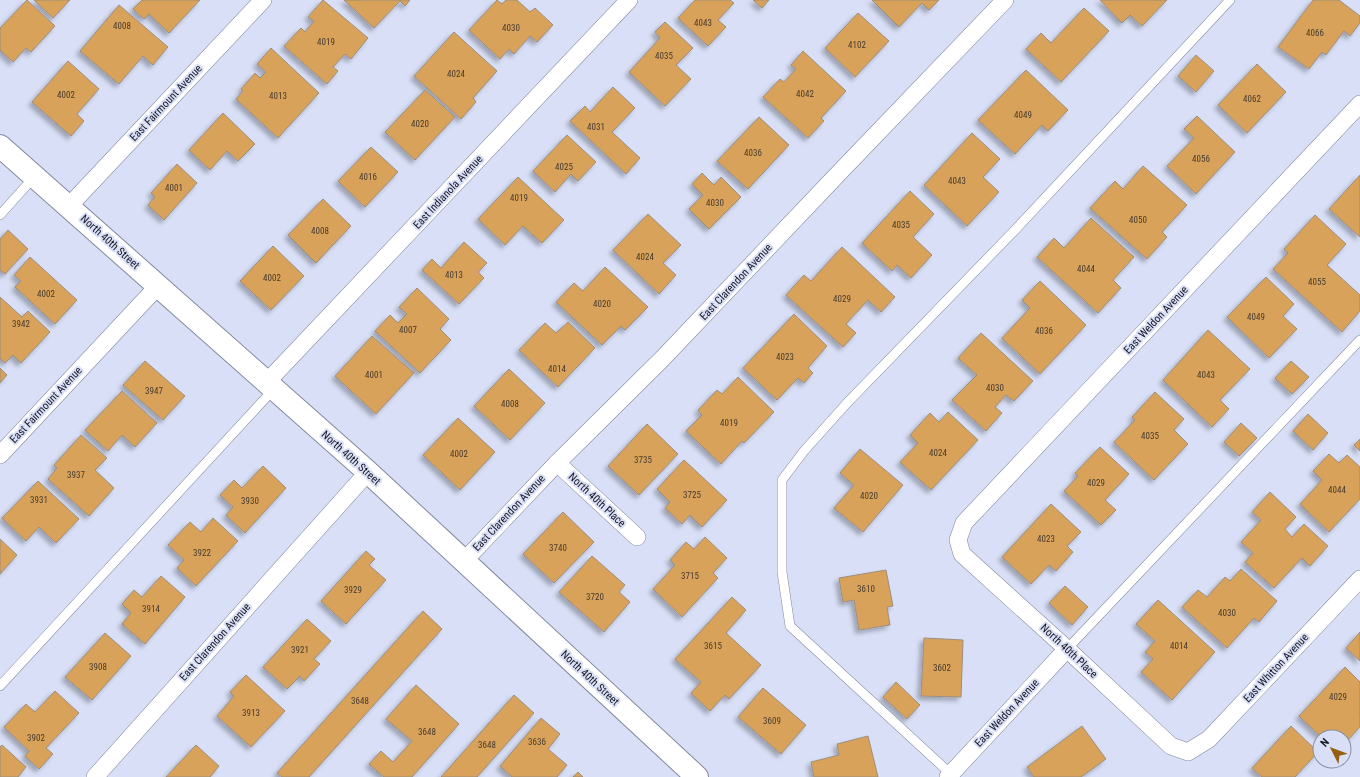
<svg xmlns="http://www.w3.org/2000/svg" width="1360" height="777" font-family="'Roboto Condensed',sans-serif">
	<style>
		.building { fill: #d9a25a; stroke: #9d8e7c; filter: url(#shadow) }
		.lines { fill: none; stroke-linecap: round; stroke-linejoin: round }
		.lane-casing { stroke: #82889d; stroke-width: 10 }
		.street-casing { stroke: #82889d; stroke-width: 18 }
		.secondary-casing { stroke: #82889d; stroke-width: 24 }
		.lane { stroke: #fff; stroke-width: 9 }
		.street { stroke: #fff; stroke-width: 17 }
		.secondary { stroke: #fff; stroke-width: 22 }
		.labels { text-anchor: middle; dominant-baseline: central; stroke-width: 4; stroke-linejoin: round; paint-order: stroke }
		.number-label { font-size: 9px; fill: #463a2e }
		.street-label { font-size: 11px; fill: #15171f; stroke: #d8dff6 }
	</style>
	<defs>
		<filter id="shadow"><feDropShadow dx="-3.5" dy="3.5" stdDeviation="2" flood-color="#0004"/></filter>
	</defs>
	<rect width="100%" height="100%" fill="#d8dff6"/>
	<!-- building -->
	<g class="building">
		<path d="M27 0 55 26 31 52 26 48 13 62 0 50V28Z"/>
		<path d="M34 0H70L53 18Z"/>
		<path d="M142 0H200L169 33 149 14 144 19 133 9Z"/>
		<path d="M323 0 368 38 351 59 345 54 333 67 338 71 327 84 284 46 301 28 305 32 314 21 308 17Z"/>
		<path d="M344 0H410L405 6 400 1 374 28Z"/>
		<path d="M497 0 502 4 506 0H517L530 12 535 8 553 25 537 42 530 36 514 54 509 49 500 59 469 30Z"/>
		<path d="M695 0H730L734 3 718 20 726 27 708 46 678 18Z"/>
		<path d="M753 0H769L762 8Z"/>
		<path d="M872 0H939L929 10 922 3 899 27Z"/>
		<path d="M1100 0H1167L1142 26 1130 15 1122 23Z"/>
		<path d="M1313 0H1339L1360 16V23L1350 36 1344 31 1326 55 1322 52 1309 69 1278 47Z"/>
		<path d="M119 5 168 47 153 65 143 56 119 84 80 51Z"/>
		<path d="M1084 8 1109 31 1061 82 1026 49 1041 33 1051 43Z"/>
		<path d="M858 13 889 41 855 77 825 48Z"/>
		<path d="M665 22 693 48 676 65 691 79 665 106 629 72 660 38 655 32Z"/>
		<path d="M454 32 497 71 473 98 476 102 461 119 414 76Z"/>
		<path d="M271 48 319 93 278 138 236 99 243 91 241 89 255 73 260 78 266 72 257 64Z"/>
		<path d="M803 51 846 91 821 118 824 121 808 138 763 97 780 79 784 82 796 69 791 65Z"/>
		<path d="M1196 55 1214 71 1196 92 1178 76Z"/>
		<path d="M68 61 99 89 77 114 84 121 71 136 32 102Z"/>
		<path d="M1257 64 1286 92 1247 133 1218 105Z"/>
		<path d="M1026 70 1068 110 1048 131 1042 125 1015 154 978 120Z"/>
		<path d="M613 87 635 108 612 132 640 158 626 174 570 121 585 106 590 112Z"/>
		<path d="M425 90 455 117 415 160 385 132Z"/>
		<path d="M223 113 255 144 238 161 227 151 210 170 189 150Z"/>
		<path d="M1197 116 1235 152 1196 194 1167 166 1194 138 1184 129Z"/>
		<path d="M759 117 789 145 748 189 717 161Z"/>
		<path d="M972 133 1000 159 983 177 999 192 967 226 924 185Z"/>
		<path d="M567 135 596 162 578 181 571 174 555 192 533 171Z"/>
		<path d="M371 147 398 172 365 207 338 181Z"/>
		<path d="M177 164 197 183 164 220 148 205 155 197 151 193Z"/>
		<path d="M1143 166 1187 205 1162 232 1167 237 1147 259 1090 208 1115 181 1123 189Z"/>
		<path d="M702 173 714 185 721 177 741 197 709 229 689 209 703 195 692 184Z"/>
		<path d="M1360 175V237L1329 209Z"/>
		<path d="M518 177 564 220 542 243 523 226 505 245 478 219Z"/>
		<path d="M910 191 934 214 913 237 932 255 911 278 897 265 892 271 862 243Z"/>
		<path d="M323 199 351 226 316 263 288 235Z"/>
		<path d="M648 214 681 245 663 263 676 275 659 294 613 250Z"/>
		<path d="M1315 215 1346 244 1327 265 1360 295V311L1342 332 1273 269 1288 253 1284 249Z"/>
		<path d="M1091 218 1134 257 1113 280 1121 288 1098 313 1037 257 1054 238 1064 248Z"/>
		<path d="M8 230 28 249 5 274 0 270V239Z"/>
		<path d="M464 242 487 263 478 272 484 278 459 304 422 270 432 259 441 268Z"/>
		<path d="M273 246 304 276 271 310 240 281Z"/>
		<path d="M842 247 895 297 881 312 868 300 846 324 856 333 843 347 786 295 804 275 811 281Z"/>
		<path d="M30 257 77 300 55 324 15 287 21 281 14 275Z"/>
		<path d="M605 267 648 307 625 330 621 326 602 345 556 302 574 283 583 291Z"/>
		<path d="M1266 277 1294 304 1283 316 1297 329 1269 358 1227 317Z"/>
		<path d="M1040 281 1086 325 1040 374 1002 338 1030 308 1022 300Z"/>
		<path d="M417 288 449 319 440 329 451 340 420 373 375 331 390 315 398 323 407 314 399 307Z"/>
		<path d="M0 297 22 317 28 311 50 332 21 363 13 355 5 363 0 358Z"/>
		<path d="M794 314 827 346 808 368 813 373 804 383 798 378 777 400 743 368Z"/>
		<path d="M568 322 595 348 558 387 519 350 545 323 556 333Z"/>
		<path d="M1208 330 1250 369 1220 400 1229 409 1212 427 1163 380Z"/>
		<path d="M981 333 1033 381 1014 401 1006 395 995 407 1002 413 986 431 952 400 977 375 958 358Z"/>
		<path d="M372 336 414 373 376 414 335 376Z"/>
		<path d="M145 361 185 396 163 420 123 385Z"/>
		<path d="M1291 361 1309 377 1292 394 1275 378Z"/>
		<path d="M0 368 7 375 0 383Z"/>
		<path d="M509 369 545 403 510 440 474 406Z"/>
		<path d="M738 377 774 412 744 443 742 441 721 464 686 431 702 415 698 410 717 390 722 394Z"/>
		<path d="M122 391 157 423 135 447 122 435 108 451 85 430Z"/>
		<path d="M1155 392 1184 419 1174 430 1188 444 1154 480 1114 442 1135 420 1132 417Z"/>
		<path d="M948 412 978 440 931 490 900 462 918 443 910 435 930 413 939 422Z"/>
		<path d="M1308 414 1328 433 1313 450 1293 431Z"/>
		<path d="M458 418 495 452 460 490 423 455Z"/>
		<path d="M1241 423 1257 438 1239 456 1224 442Z"/>
		<path d="M647 424 678 454 639 495 608 466Z"/>
		<path d="M81 435 107 458 95 470 114 488 89 516 48 479 57 468 54 465Z"/>
		<path d="M1360 439V451L1354 445Z"/>
		<path d="M1100 447 1129 474 1105 500 1116 510 1101 525 1064 491 1078 476 1075 473Z"/>
		<path d="M860 449 903 485 863 532 834 508 854 485 840 473Z"/>
		<path d="M1329 454 1339 463 1347 455 1360 467V499L1329 532 1300 504 1322 480 1313 471Z"/>
		<path d="M684 460 727 500 702 527 690 515 682 524 665 508 670 502 657 489Z"/>
		<path d="M263 466 286 488 245 533 226 515 233 507 220 495 234 480 242 488Z"/>
		<path d="M38 481 79 519 56 543 39 527 26 541 2 518Z"/>
		<path d="M1270 492 1296 517 1285 529 1292 537 1304 524 1328 546 1310 566 1302 558 1274 588 1245 562 1253 553 1241 542 1261 520 1252 512Z"/>
		<path d="M1051 504 1081 532 1067 546 1073 552 1056 571 1049 565 1031 584 1002 557Z"/>
		<path d="M563 512 594 542 554 583 523 554Z"/>
		<path d="M213 518 238 541 196 586 177 568 184 560 168 545 190 522 201 532Z"/>
		<path d="M705 537 727 558 713 573 718 578 682 617 653 589 675 565 670 560 686 542 694 549Z"/>
		<path d="M0 539 17 555 0 574Z"/>
		<path d="M366 551 375 559 369 565 386 580 346 624 321 601Z"/>
		<path d="M592 556 625 585 619 592 630 602 604 632 559 592Z"/>
		<path d="M1241 569 1277 601 1259 622 1254 618 1227 648 1182 607 1198 590 1207 597 1225 577 1230 581Z"/>
		<path d="M886 570 893 606 887 607 890 625 859 630 854 600 843 602 839 578Z"/>
		<path d="M161 576 185 597 145 644 122 624 131 613 122 604 134 590 142 597Z"/>
		<path d="M1065 586 1088 607 1072 625 1049 603Z"/>
		<path d="M732 597 746 610 726 633 761 665 729 699 725 695 710 711 691 693 701 682 675 659Z"/>
		<path d="M1158 600 1215 652 1172 700 1141 672 1153 659 1145 652 1155 641 1136 624Z"/>
		<path d="M423 611 442 629 309 777H282L277 773Z"/>
		<path d="M307 619 331 641 314 659 320 664 304 681 300 676 287 689 263 667Z"/>
		<path d="M1360 632V661L1346 648Z"/>
		<path d="M105 633 131 656 92 700 65 677Z"/>
		<path d="M924 638 963 640 961 697 921 696Z"/>
		<path d="M1345 667 1360 682V713L1359 714 1360 716V727L1344 744V737H1321L1299 716Z"/>
		<path d="M246 675 285 711 251 747 217 716 234 696 230 692Z"/>
		<path d="M896 682 920 705 907 719 883 697Z"/>
		<path d="M416 685 459 724 412 777H384L369 764 381 751 393 762 412 741 386 719Z"/>
		<path d="M763 688 806 725 781 754 738 717Z"/>
		<path d="M55 691 79 713 46 748 53 754 39 769 25 756 29 751 4 727 26 704 35 712Z"/>
		<path d="M514 695 534 713 477 777H441Z"/>
		<path d="M541 718 560 734 548 749 567 765 557 777H512L500 766Z"/>
		<path d="M1082 726 1106 759 1081 777H1034L1027 767Z"/>
		<path d="M1291 726 1318 752 1295 777H1262L1252 768Z"/>
		<path d="M868 736 878 777H814L811 762 839 755 837 744Z"/>
		<path d="M2 745 26 767 18 777H0V747Z"/>
		<path d="M196 745 219 766 210 777H166Z"/>
		<path d="M578 772 583 777H573Z"/>
	</g>
	<g class="lines">
		<!-- lane casing -->
		<g class="lane-casing">
			<g id="lane">
				<path d="M0 215 35 176"/>
				<path d="M1067 649 1360 340"/>
				<path d="M0 686 273 390"/>
				<path d="M953 776 790 626 782 572V480L804 451 847 403 1014 231 1230 0"/>
			</g>
		</g>
		<!-- street casing -->
		<g class="street-casing">
			<g id="street">
				<path d="M1360 104 964 523 958 540 962 554 1067 649 1171 746 1188 752 1209 739 1360 579"/>
				<path d="M69 206 263 0"/>
				<path d="M266 383 629 0"/>
				<path d="M0 455 158 286"/>
				<path d="M557 463 637 537"/>
				<path d="M464 561 557 463 663 358 837 175 1005 0"/>
				<path d="M95 777 368 472"/>
				<path d="M948 777 1067 649"/>
			</g>
		</g>
		<!-- secondary casing -->
		<g class="secondary-casing">
			<path id="secondary" d="M0 146 368 472 697 777"/>
		</g>
		<!-- lane -->
		<use href="#lane" class="lane"/>
		<!-- street -->
		<use href="#street" class="street"/>
		<!-- secondary -->
		<use href="#secondary" class="secondary"/>
	</g>
	<g class="labels">
		<!-- number labels -->
		<g class="number-label">
			<text x="703" y="23">4043</text>
			<text x="122" y="26">4008</text>
			<text x="511" y="28">4030</text>
			<text x="1315" y="33">4066</text>
			<text x="326" y="42">4019</text>
			<text x="857" y="45">4102</text>
			<text x="664" y="56">4035</text>
			<text x="456" y="74">4024</text>
			<text x="805" y="94">4042</text>
			<text x="66" y="95">4002</text>
			<text x="278" y="96">4013</text>
			<text x="1252" y="99">4062</text>
			<text x="1023" y="115">4049</text>
			<text x="420" y="124">4020</text>
			<text x="596" y="127">4031</text>
			<text x="753" y="153">4036</text>
			<text x="1201" y="159">4056</text>
			<text x="564" y="167">4025</text>
			<text x="368" y="177">4016</text>
			<text x="957" y="181">4043</text>
			<text x="174" y="188">4001</text>
			<text x="519" y="198">4019</text>
			<text x="715" y="203">4030</text>
			<text x="1138" y="220">4050</text>
			<text x="901" y="225">4035</text>
			<text x="320" y="231">4008</text>
			<text x="645" y="257">4024</text>
			<text x="1086" y="269">4044</text>
			<text x="454" y="275">4013</text>
			<text x="272" y="278">4002</text>
			<text x="1317" y="282">4055</text>
			<text x="46" y="294">4002</text>
			<text x="842" y="299">4029</text>
			<text x="602" y="304">4020</text>
			<text x="1256" y="317">4049</text>
			<text x="21" y="324">3942</text>
			<text x="408" y="330">4007</text>
			<text x="1044" y="331">4036</text>
			<text x="785" y="357">4023</text>
			<text x="557" y="369">4014</text>
			<text x="374" y="375">4001</text>
			<text x="1206" y="375">4043</text>
			<text x="995" y="388">4030</text>
			<text x="154" y="391">3947</text>
			<text x="510" y="404">4008</text>
			<text x="729" y="423">4019</text>
			<text x="1150" y="436">4035</text>
			<text x="938" y="453">4024</text>
			<text x="459" y="454">4002</text>
			<text x="643" y="460">3735</text>
			<text x="76" y="475">3937</text>
			<text x="1096" y="483">4029</text>
			<text x="1337" y="490">4044</text>
			<text x="692" y="495">3725</text>
			<text x="869" y="496">4020</text>
			<text x="39" y="500">3931</text>
			<text x="250" y="501">3930</text>
			<text x="1046" y="539">4023</text>
			<text x="558" y="548">3740</text>
			<text x="202" y="553">3922</text>
			<text x="690" y="576">3715</text>
			<text x="866" y="589">3610</text>
			<text x="353" y="590">3929</text>
			<text x="595" y="597">3720</text>
			<text x="151" y="609">3914</text>
			<text x="1227" y="613">4030</text>
			<text x="713" y="646">3615</text>
			<text x="1179" y="646">4014</text>
			<text x="300" y="650">3921</text>
			<text x="98" y="667">3908</text>
			<text x="942" y="668">3602</text>
			<text x="1338" y="697">4029</text>
			<text x="360" y="701">3648</text>
			<text x="251" y="713">3913</text>
			<text x="772" y="721">3609</text>
			<text x="427" y="732">3648</text>
			<text x="36" y="738">3902</text>
			<text x="537" y="742">3636</text>
			<text x="487" y="745">3648</text>
		</g>
		<!-- street labels -->
		<g class="street-label">
			<text transform="translate(166 103) rotate(-47)">East Fairmount Avenue</text>
			<text transform="translate(448 192) rotate(-47)">East Indianola Avenue</text>
			<text transform="translate(110 242) rotate(42)">North 40th Street</text>
			<text transform="translate(736 282) rotate(-47)">East Clarendon Avenue</text>
			<text transform="translate(1156 320) rotate(-47)">East Weldon Avenue</text>
			<text transform="translate(46 405) rotate(-47)">East Fairmount Avenue</text>
			<text transform="translate(351 458) rotate(42)">North 40th Street</text>
			<text transform="translate(597 500) rotate(43)">North 40th Place</text>
			<text transform="translate(509 513) rotate(-47)">East Clarendon Avenue</text>
			<text transform="translate(215 642) rotate(-48)">East Clarendon Avenue</text>
			<text transform="translate(1069 651) rotate(43)">North 40th Place</text>
			<text transform="translate(1276 668) rotate(-47)">East Whitton Avenue</text>
			<text transform="translate(590 678) rotate(43)">North 40th Street</text>
			<text transform="translate(1007 713) rotate(-47)">East Weldon Avenue</text>
		</g>
	</g>
	<!-- north arrow -->
	<g transform="translate(1332 749) rotate(312)"><circle r="19" fill="#d8dff6" stroke="#8a8fa0"/>
	<path d="M0-3L7 15L0 10L-7 15Z" fill="#936111"/>
	<text y="-6" font-size="11" font-weight="bold" text-anchor="middle" fill="#15171f">N</text>
	</g>
</svg>
